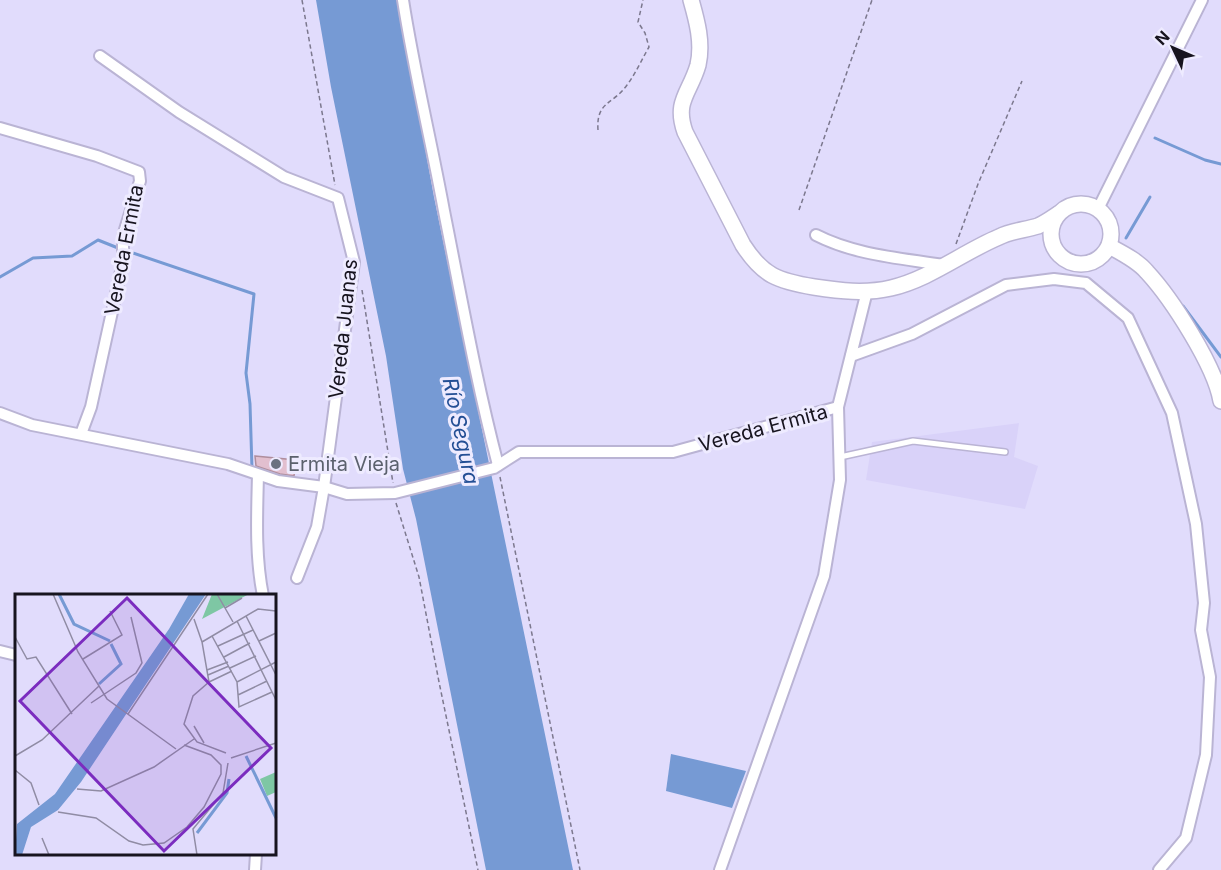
<svg xmlns="http://www.w3.org/2000/svg" width="1221" height="870" font-family="Inter,sans-serif">
	<style>
		.built { fill: #d9d2f9 }
		.water { fill: #769ad4 }
		.lines { fill: none; stroke-linecap: round; stroke-linejoin: round }
		.stream { stroke: #769ad4; stroke-width: 3 }
		.building { fill: #e2bfcf; stroke: #af8e9d; stroke-width: 1.5 }
		.service-casing { stroke: #bab4d4; stroke-width: 8 }
		.minor-casing { stroke: #bab4d4; stroke-width: 14 }
		.secondary-casing { stroke: #bab4d4; stroke-width: 18 }
		.path { stroke: #7c788e; stroke-width: 1.5; stroke-dasharray: 4.5 3; stroke-linecap: butt }
		.service { stroke: #fff; stroke-width: 5 }
		.minor { stroke: #fff; stroke-width: 10 }
		.secondary { stroke: #fff; stroke-width: 15 }
		.worship-dot { fill: #6b7280; stroke: #eeebff; stroke-width: 2 }
		.labels { text-anchor: middle; dominant-baseline: central; stroke-width: 6; stroke-linejoin: round; paint-order: stroke }
		.street-label { font-size: 20px; fill: #17141f; stroke: #eeebff }
		.worship-label { font-size: 20px; fill: #5b616d; stroke: #eeebff; text-anchor: start }
		.water-label { font-size: 21px; font-style: italic; fill: #244f95; stroke: #eeebff }
		.inset-river { fill: none; stroke: #769ad4; stroke-width: 3 }
		.inset-road { fill: none; stroke: #908ca4; stroke-width: 1.5 }
		.view { fill: #7b2cbf; fill-opacity: 0.15; stroke: #7b2cbf; stroke-width: 3 }
		.inset-edge { fill: none; stroke: #17141f; stroke-width: 3 }
	</style>
	<rect width="100%" height="100%" fill="#e1dcfc"/>
	<!-- built -->
	<path class="built" d="M1019 423 1014 457 1038 466 1025 509 866 480 872 442Z"/>
	<!-- water -->
	<g class="water">
		<path d="M316 0H398L434 197 573 870H486L416 519 403 469 386 356 331 87Z"/>
		<path d="M671 754 746 771 732 808 666 791Z"/>
	</g>
	<g class="lines">
		<!-- stream -->
		<g class="stream">
			<path d="M1155 138 1205 160 1221 164"/>
			<path d="M1126 238 1150 197"/>
			<path d="M130 252 254 294 246 373 250 404 252 469"/>
			<path d="M0 277 33 258 72 256 98 240 118 248"/>
			<path d="M1183 306 1221 357"/>
		</g>
	</g>
	<!-- building -->
	<path class="building" d="M255 456 296 460 294 476 280 474 256 466Z"/>
	<g class="lines">
		<!-- service casing -->
		<g class="service-casing">
			<path id="service" d="M840 457 913 441 1005 452"/>
		</g>
		<!-- minor casing -->
		<g class="minor-casing">
			<g id="minor">
				<path d="M403 0C414 71 431 140 444 211 461 296 476 381 498 465"/>
				<path d="M100 56 179 112 284 177 338 198 354 262 324 487 317 527 297 578"/>
				<path d="M0 128 97 156 139 172 140 181 123 236V262L91 407 81 434"/>
				<path d="M1098 209 1202 0"/>
				<path d="M816 235C855 255 900 258 943 265"/>
				<path d="M851 356 912 334 1006 285 1054 279 1086 283 1128 318 1172 413 1196 524 1204 603 1201 630 1210 677 1206 755 1186 838 1159 870"/>
				<path d="M0 413 32 425 228 464 278 481 324 487 347 494 395 493 494 468 519 452H673L838 407"/>
				<path d="M258 475C257 515 255 556 263 596"/>
				<path d="M0 651 16 655"/>
				<path d="M255 870 256 854"/>
				<path d="M720 870 824 576 840 480 838 407 867 291"/>
			</g>
		</g>
		<!-- secondary casing -->
		<g class="secondary-casing">
			<g id="secondary">
				<path d="M691 0C697 21 703 43 698 65 690 93 674 101 685 132L743 245C763 276 778 281 814 287 840 291 865 294 891 288 930 279 963 252 999 237 1011 231 1025 230 1038 226 1045 223 1052 218 1058 214"/>
				<circle cx="1081" cy="234" r="30"/>
				<path d="M1109 246C1122 253 1138 261 1147 272 1172 299 1215 366 1221 401"/>
			</g>
		</g>
		<!-- path -->
		<g class="path">
			<path d="M302 0 335 185"/>
			<path d="M598 130C596 101 613 105 627 85 636 73 642 59 649 47L645 33 638 22 643 0"/>
			<path d="M799 210 872 0"/>
			<path d="M956 244 978 184 1022 81"/>
			<path d="M362 290 393 483"/>
			<path d="M500 477 580 870"/>
			<path d="M396 503 419 577 439 682 478 870"/>
		</g>
		<!-- service -->
		<use href="#service" class="service"/>
		<!-- minor -->
		<use href="#minor" class="minor"/>
		<!-- secondary -->
		<use href="#secondary" class="secondary"/>
	</g>
	<!-- markers -->
	<circle class="worship-dot" cx="276" cy="464" r="6"/>
	<g class="labels">
		<!-- street labels -->
		<g class="street-label">
			<text transform="translate(124 250) rotate(-79)">Vereda Ermita</text>
			<text transform="translate(343 329) rotate(-84)">Vereda Juanas</text>
			<text transform="translate(763 428) rotate(-15)">Vereda Ermita</text>
		</g>
		<!-- worship labels -->
		<g class="worship-label">
			<text x="288" y="464">Ermita Vieja</text>
		</g>
		<!-- water labels -->
		<g class="water-label">
			<text transform="translate(461 431) rotate(78)">Río Segura</text>
		</g>
	</g>
	<!-- overview -->
	<g transform="translate(15 594)">
		<rect width="261" height="261" fill="#e1dcfc"/>
		<path d="M197 0H234L187 25ZM261 178V198L252 202 245 185Z" fill="#7ec7a4"/>
		<path d="M174 0H191L66 188 43 216 16 233 7 261H0L2 230 40 200 154 35Z" fill="#769ad4"/>
		<path class="inset-river" d="M44 0 59 30 95 47M84 90 106 70 96 50M231 162 261 224M182 239 212 199 214 185"/>
		<path class="inset-road" d="M38 0 63 58 92 105 161 155M202 0 218 28M210 14 227 4M231 22 261 81M179 25 187 48M222 27 261 106M197 42 222 88 224 113 257 98M0 43 12 65 21 63 57 120M244 47 261 39M203 52 238 36M209 63 235 49M68 65 107 41 95 17M215 74 241 62M192 76 213 68M193 81 214 72M194 88 217 77M222 88 261 68M223 101 252 87M76 109 121 79 127 69 116 23M113 120 193 0M179 132 189 149M211 159 182 148 169 130 178 102 194 88 187 48 243 15 261 17M0 162 27 146 84 92M216 164 261 149M0 176 16 189 24 211M62 195 86 197 139 173 179 145M43 218 81 224 114 247 128 251 149 249 172 233 189 213 206 180V171L196 161 169 151M27 244 34 261M182 261 178 235 208 199 213 169"/>
		<path class="view" d="M112 4 256 154 149 257 5 107Z"/>
		<rect width="261" height="261" class="inset-edge"/>
	</g>
	<!-- north arrow -->
	<g transform="translate(1173 48) rotate(314)" stroke="#eeebff" stroke-width="4.5" paint-order="stroke">
	<path d="M0-4.5L10 22L0 15L-10 22Z" fill="#17141f"/>
	<text y="-9" font-size="16" font-weight="bold" text-anchor="middle" fill="#17141f">N</text>
	</g>
</svg>
